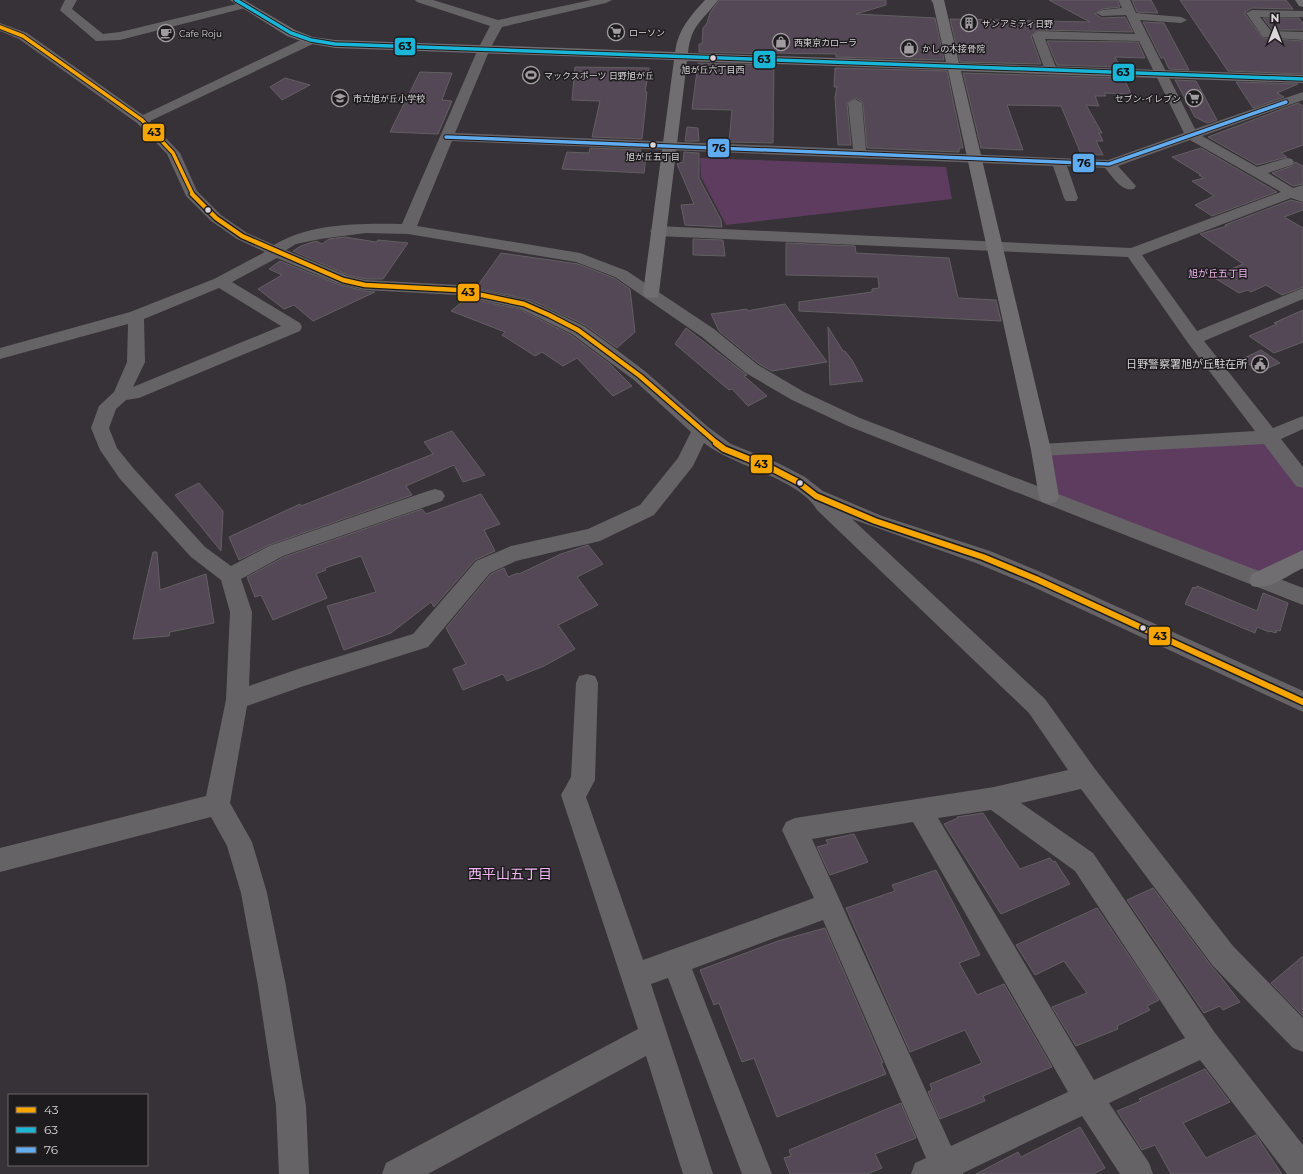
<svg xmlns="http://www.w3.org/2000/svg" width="1303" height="1174" font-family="Montserrat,'Noto Sans JP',sans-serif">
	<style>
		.green { fill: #5e3c5f }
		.building { fill: #554856; stroke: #625f62 }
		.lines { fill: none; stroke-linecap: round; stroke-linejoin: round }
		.street { fill: #666366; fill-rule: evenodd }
		.secondary { fill: #706e70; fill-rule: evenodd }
		.bus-1-far2-casing { stroke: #1e1b1e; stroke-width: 5.5 }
		.bus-1-far1-casing { stroke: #1e1b1e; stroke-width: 7 }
		.bus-1-casing { stroke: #1e1b1e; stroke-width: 9 }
		.bus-2-casing { stroke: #1e1b1e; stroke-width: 5.5 }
		.bus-3-casing { stroke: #1e1b1e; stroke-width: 5.5 }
		.bus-1-far2 { stroke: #f7a600; stroke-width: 3.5 }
		.bus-1-far1 { stroke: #f7a600; stroke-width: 4.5 }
		.bus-1 { stroke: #f7a600; stroke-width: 6 }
		.bus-2 { stroke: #1ab6d8; stroke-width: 3.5 }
		.bus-3 { stroke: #60acee; stroke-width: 3.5 }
		.bus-dot { fill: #d9d5d9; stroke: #1e1b1e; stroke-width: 1.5 }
		.labels { text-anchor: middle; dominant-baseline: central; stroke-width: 3; stroke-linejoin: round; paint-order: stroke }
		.far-poi-label { font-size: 9px; fill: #d9d5d9; stroke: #1e1b1e; text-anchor: start }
		.far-bus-label { font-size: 9px; fill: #d9d5d9; stroke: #1e1b1e }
		.far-neighbourhood-label { font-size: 10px; fill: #f2b9f4; stroke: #1e1b1e }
		.poi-label { font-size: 11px; fill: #d9d5d9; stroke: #1e1b1e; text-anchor: end }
		.near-neighbourhood-label { font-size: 14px; fill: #f2b9f4; stroke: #1e1b1e }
		.line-badge { stroke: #1e1b1e; stroke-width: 1.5 }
		.pale-badge-label { font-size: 11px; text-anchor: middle; font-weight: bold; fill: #111 }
	</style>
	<rect width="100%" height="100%" fill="#373237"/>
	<!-- green -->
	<g class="green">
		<path d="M700 158 946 167 952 199 726 225 701 177Z"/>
		<path d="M1270 437 1303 481V558L1260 580 1049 497 1041 450Z"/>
	</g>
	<!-- building -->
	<g class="building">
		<path d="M719 0H886V5L856 14 935 18 944 60 836 57V54L774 53V54L699 52V44H702L703 28 707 23 710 13Z"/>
		<path d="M1049 0H1117L1120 7 1102 9 1095 14 1102 18 1125 17 1133 32 1038 30 1031 36 1041 64 960 62 950 19 1090 22Z"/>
		<path d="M1132 0H1151L1158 13 1137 12Z"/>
		<path d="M1180 0H1286L1293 9 1252 8 1245 12V14L1263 38 1303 41V74L1228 71Z"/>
		<path d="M1263 18H1299L1303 24V30H1272Z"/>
		<path d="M1143 22 1164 23 1189 70 1169 69 1164 58H1161Z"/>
		<path d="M1047 41 1138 42 1145 58 1115 57 1120 67 1057 65Z"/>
		<path d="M698 63 774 65 773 143 729 142 732 110 692 109Z"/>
		<path d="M575 67 649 68 645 92H647L642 139 592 137 600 101 572 100Z"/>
		<path d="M835 68 947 71 963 148H959V152L867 148 863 103 856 98 847 103 851 145H838L835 97 837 87H834Z"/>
		<path d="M420 72 452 73 442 100 452 101 438 134 390 132Z"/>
		<path d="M963 73 1124 78 1131 94 1104 93 1106 96H1095L1099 106 1086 105 1102 133H1099L1103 141H1096L1103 155 1081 154 1061 106 1007 105 1023 150 981 148Z"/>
		<path d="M285 78 310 85 282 100 270 87Z"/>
		<path d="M1175 80 1196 81 1217 120 1207 123 1195 117Z"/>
		<path d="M1236 82 1298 84 1277 93 1284 97 1253 108Z"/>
		<path d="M1298 103 1303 106V145L1281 153 1287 157 1257 165 1208 137Z"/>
		<path d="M687 127 698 128 699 141H685Z"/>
		<path d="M590 148 641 150 640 156H646L644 173 562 169 567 152 589 153Z"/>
		<path d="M1201 148 1277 192 1212 216 1195 205 1214 196 1192 181 1204 178 1199 175H1201L1172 157Z"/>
		<path d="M684 152 699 153V178L721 220 722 227 685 225 681 205 694 204 677 164 683 162Z"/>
		<path d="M1295 162 1303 166V184L1293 186 1272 173 1292 166Z"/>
		<path d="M1291 200 1303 203V210L1284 217 1303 228V287L1282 295 1266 285 1251 292 1248 290 1239 293 1213 277 1243 264 1200 234 1227 226 1225 225Z"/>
		<path d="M345 237 376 242 378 240 408 243 383 279H365L348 275 293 251 301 246 316 241 322 244 329 239Z"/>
		<path d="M693 239 723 240 725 256 693 255Z"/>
		<path d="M786 243 855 246 856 253 949 258 958 298 996 300 1001 321 799 311V302L872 292V289L879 288 878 277 786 275Z"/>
		<path d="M501 253 578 264 614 278 630 289 635 332 617 348 585 325 531 300 476 288Z"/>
		<path d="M280 261 337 284 365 291 375 292 313 321 294 305 284 309 258 289 282 275 269 269Z"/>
		<path d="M467 298 519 309 571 335 610 364 632 386 613 396 577 358 563 366 542 352 535 356 502 335 505 332 451 311Z"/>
		<path d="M785 304 827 362 772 371 759 364 719 331 711 314 747 309V311Z"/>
		<path d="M1303 310V342L1274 353 1249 336 1277 324 1274 323Z"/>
		<path d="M828 327 843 351H845L852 360 863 381 830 385Z"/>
		<path d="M686 328 747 375 744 376 767 396 748 406 732 389 729 390 675 344Z"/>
		<path d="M1261 350 1280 363 1259 372 1242 359Z"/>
		<path d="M452 431 485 475 463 482 454 465 406 486 412 495 269 545 239 560 229 537 300 504 301 506 433 454 424 442Z"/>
		<path d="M199 483 223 511 221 551 175 495Z"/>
		<path d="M481 494 500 524 484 530 495 551 475 560 434 607 431 602 391 633 344 650 327 606 376 592 361 556 325 568 326 570 316 574 327 598 273 620 261 595 255 597 247 577 284 557 422 509 426 514Z"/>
		<path d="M588 545 603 564 577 577 598 605 558 625 575 649 544 666 507 681 503 674 463 690 453 669 466 664 446 628 491 574 504 568 508 577 518 573 519 574 561 554Z"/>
		<path d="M153 552H157L160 590 206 574 214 623 170 632 169 636 133 639Z"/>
		<path d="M1197 586 1257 611 1263 593 1288 603 1280 631 1277 630 1276 633 1270 631 1269 632 1257 627 1255 633 1185 604 1193 587 1196 588Z"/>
		<path d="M983 813 1020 869 1050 858 1053 862 1055 861 1070 884 1001 914 944 824 958 818 957 817Z"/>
		<path d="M854 834 868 862 830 875 817 847 828 844 826 840Z"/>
		<path d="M936 870 980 955 959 963 977 995 1004 984 1052 1067 983 1096 985 1101 940 1119 928 1092 932 1090 930 1084 982 1063 965 1030 910 1052 846 908 895 891 892 885Z"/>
		<path d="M1153 888 1212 967 1221 977 1240 1002 1223 1010 1220 1006 1204 1013 1127 900Z"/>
		<path d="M1097 908 1159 1000 1147 1006 1150 1010 1117 1026 1118 1029 1076 1046 1052 1007 1087 993 1064 961 1035 975 1016 945Z"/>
		<path d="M825 928 883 1063H881L886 1074 777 1117 754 1058 742 1062 719 1003 714 1005 700 970 778 941Z"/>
		<path d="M1303 956V1016L1271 983Z"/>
		<path d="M1205 1069 1230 1102 1183 1123 1206 1158 1256 1135 1282 1174H1171L1155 1145 1142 1150 1117 1111 1141 1101 1139 1099Z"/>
		<path d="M901 1103 916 1138 875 1154 882 1168 867 1174H790L784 1158 791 1156 789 1150Z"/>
		<path d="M1080 1127 1105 1168 1094 1174H976L1018 1152 1021 1157Z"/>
	</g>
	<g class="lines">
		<!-- street -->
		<g class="street">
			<path d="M65 0H77L72 9 103 34 120 32 245 2 251 5 249 7 120 40 96 41 62 12 60 10Z"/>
			<path d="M415 0H433L498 20 591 0H612L606 3 502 27 490 49 455 133 853 149 848 103 855 99 862 103 866 150 1108 160 1184 133 1139 41 1045 39 1057 70 1051 74 1045 70 1032 35 1038 31 1135 34 1126 15 1102 16 1096 13 1102 10 1122 8 1118 0H1130L1136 13 1181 17 1187 20 1181 23 1140 20 1195 129 1303 92V100L1202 136 1257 167 1287 158 1292 159 1294 162 1292 165 1268 173 1293 188 1303 185V202L1291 198 1142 255 1197 331 1303 288V299L1204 341 1273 428 1303 416V429L1281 439 1303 467V488L1296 486 1264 444 1041 456 1034 455 1032 450 1034 445 1041 444 1255 431 1188 343 1128 257 658 236 653 234 650 231 653 228 658 226 1131 248 1281 192 1190 140 1118 166 1136 186 1134 189C1121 192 1113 177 1105 168L1067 166 1078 198 1076 201H1066L1064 198 1053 166 452 141 417 226 580 253 627 271 714 329 758 365 804 392 860 418 1303 588V605L848 426 792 400 746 373 702 337 615 277 576 262 408 234 366 233 320 239 296 244 286 250 348 276 365 280 458 285 530 301 584 326 609 344 646 372 708 427 731 444 778 463 805 477 823 491 882 516 990 551 1043 573 1303 691V712L1029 585 976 563 852 519 1045 699 1095 769 1233 946 1303 1018V1052L1293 1048 1213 966 1081 789 1021 803 1093 853 1215 1033 1303 1145V1174H1287L1200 1060 1109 1103 1149 1163 1153 1174H1120L1082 1116 963 1173V1174H911L915 1163 926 1158 823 920 692 969 772 1174H742L668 978 651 984 713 1174H683L646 1056 428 1174H382L386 1163 638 1029 561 795 571 777 576 683 579 676 587 674 595 676 598 683 595 780 586 797 643 960 814 898 782 830 786 822 795 818 994 787 1068 770 1029 713 817 510C799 478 734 467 704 443L693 466 654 515 600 541 516 561 490 573 428 647 304 686 247 706 230 803 252 842 267 893 286 986 306 1106 309 1174H279L276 1106 258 986 241 893 227 846 211 817 0 872V848L206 796 226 700 230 612 221 580 191 557 120 479 100 450 91 428 99 406 114 392 127 362 128 324 0 359V348L130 312 214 279 265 252 237 239 211 221 186 196 167 154 137 123 19 39 0 31V23L27 33 143 115 307 37H315L317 40 315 43 150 121 180 153 197 191 221 215 247 233 274 245C310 223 361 223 402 224L478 49 490 26 417 2ZM277 258 337 283 365 290 458 295 519 308 572 334 634 380 691 432 678 458 640 505 588 529 511 546 476 561 413 634 301 668 249 686 252 612 241 579 283 556 442 501 445 496 442 491 435 489 428 491 269 546 231 566 205 547 134 469 117 448 109 428 116 409 126 400 139 398 300 331 302 327 300 323 232 282ZM219 288 281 326 133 387 145 362 144 319ZM991 810 1075 871 1185 1038 1094 1080 938 818ZM913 822 1068 1092 951 1146 812 839Z"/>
			<path d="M1252 10 1303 11V17H1260L1271 31 1303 32V40L1263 37 1246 13Z"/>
		</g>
		<!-- secondary -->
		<g class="secondary">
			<path d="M230 0H244L295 30 313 37 335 40 675 52C678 30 690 16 705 0H718C703 21 691 24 688 53L946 62 933 3 931 0H944L959 63 1303 75V83L961 71 1051 450 1059 497 1056 502 1049 504 1042 502 1039 497 1031 450 948 70 687 61 659 293 657 297 651 298 645 297 643 293 674 60 335 48 307 43 287 36Z"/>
			<path d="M1295 0H1303V7L1299 6Z"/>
			<path d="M1303 550V568C1288 575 1269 591 1252 586L1249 580 1252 574Z"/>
		</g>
		<!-- bus-1-far2 casing -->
		<g class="bus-1-far2-casing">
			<path id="bus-1-far2" d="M0 27 23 36 142 120 173 153 193 195"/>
		</g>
		<!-- bus-1-far1 casing -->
		<g class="bus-1-far1-casing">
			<path id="bus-1-far1" d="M192 194 216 218 242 236 343 280 365 285 458 290 524 304 549 315 578 330 640 376 718 444"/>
		</g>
		<!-- bus-1 casing -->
		<g class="bus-1-casing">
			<path id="bus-1" d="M716 443 724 449 771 468 798 482 816 496 875 521 983 557 1036 579 1303 702"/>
		</g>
		<!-- bus-2 casing -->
		<g class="bus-2-casing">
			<path id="bus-2" d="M236 0 291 33 311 40 335 44 1303 79"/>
		</g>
		<!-- bus-3 casing -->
		<g class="bus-3-casing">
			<path id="bus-3" d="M446 137 1109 164 1286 102"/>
		</g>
		<!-- bus-1-far2 -->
		<use href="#bus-1-far2" class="bus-1-far2"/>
		<!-- bus-1-far1 -->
		<use href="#bus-1-far1" class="bus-1-far1"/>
		<!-- bus-1 -->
		<use href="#bus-1" class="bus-1"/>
		<!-- bus-2 -->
		<use href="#bus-2" class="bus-2"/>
		<!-- bus-3 -->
		<use href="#bus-3" class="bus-3"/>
	</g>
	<!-- icons -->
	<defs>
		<g id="building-ring" transform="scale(0.9)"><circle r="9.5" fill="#1e1b1e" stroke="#a09ca0" stroke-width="1.5"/><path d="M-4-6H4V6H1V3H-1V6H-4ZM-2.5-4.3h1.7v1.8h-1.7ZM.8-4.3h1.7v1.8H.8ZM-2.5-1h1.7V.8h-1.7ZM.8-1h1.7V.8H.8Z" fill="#a09ca0"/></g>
		<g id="supermarket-ring" transform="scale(0.9)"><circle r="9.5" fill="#1e1b1e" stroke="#a09ca0" stroke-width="1.5"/><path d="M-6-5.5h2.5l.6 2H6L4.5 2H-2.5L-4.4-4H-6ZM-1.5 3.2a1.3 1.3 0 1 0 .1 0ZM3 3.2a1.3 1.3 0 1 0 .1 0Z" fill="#a09ca0"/></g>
		<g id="cafe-ring" transform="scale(0.9)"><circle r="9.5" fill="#1e1b1e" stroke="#a09ca0" stroke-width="1.5"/><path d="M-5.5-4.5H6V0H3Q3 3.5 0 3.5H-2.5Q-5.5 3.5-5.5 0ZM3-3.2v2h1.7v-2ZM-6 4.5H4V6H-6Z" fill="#a09ca0"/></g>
		<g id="shop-ring" transform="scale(0.9)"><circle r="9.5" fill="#1e1b1e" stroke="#a09ca0" stroke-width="1.5"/><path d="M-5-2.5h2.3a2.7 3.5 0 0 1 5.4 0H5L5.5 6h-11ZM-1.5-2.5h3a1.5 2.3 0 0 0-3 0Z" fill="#a09ca0"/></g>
		<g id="stadium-ring" transform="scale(0.9)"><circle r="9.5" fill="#1e1b1e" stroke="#a09ca0" stroke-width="1.5"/><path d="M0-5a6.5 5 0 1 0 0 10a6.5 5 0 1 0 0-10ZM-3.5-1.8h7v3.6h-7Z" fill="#a09ca0"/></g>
		<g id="school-ring" transform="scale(0.9)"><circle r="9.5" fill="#1e1b1e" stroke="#a09ca0" stroke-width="1.5"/><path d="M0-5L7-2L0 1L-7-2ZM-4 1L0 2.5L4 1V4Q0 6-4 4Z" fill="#a09ca0"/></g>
		<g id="civic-ring" transform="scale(0.9)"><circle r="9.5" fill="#1e1b1e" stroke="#a09ca0" stroke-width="1.5"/><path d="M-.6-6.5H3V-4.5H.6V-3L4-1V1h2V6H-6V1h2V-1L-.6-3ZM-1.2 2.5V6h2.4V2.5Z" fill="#a09ca0"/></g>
	</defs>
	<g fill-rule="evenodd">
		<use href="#building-ring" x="969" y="23"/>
		<use href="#supermarket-ring" x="616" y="32"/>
		<use href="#cafe-ring" x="166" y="33"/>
		<use href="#shop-ring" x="781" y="42"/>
		<use href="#shop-ring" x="909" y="48"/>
		<use href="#stadium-ring" x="531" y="75"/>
		<use href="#school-ring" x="340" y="98"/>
		<use href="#supermarket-ring" x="1194" y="98"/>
		<use href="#civic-ring" x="1260" y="364"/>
	</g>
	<!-- markers -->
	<g class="bus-dot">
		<circle cx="713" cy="58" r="3.5"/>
		<circle cx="653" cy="145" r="3.5"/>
		<circle cx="208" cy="210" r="3.5"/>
		<circle cx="800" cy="483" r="3.5"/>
		<circle cx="1143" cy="628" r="3.5"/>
	</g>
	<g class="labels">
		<!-- far-poi labels -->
		<g class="far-poi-label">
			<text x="982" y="23">サンアミティ日野</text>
			<text x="629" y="32">ローソン</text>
			<text x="179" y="33">Cafe Roju</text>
			<text x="794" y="42">西東京カローラ</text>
			<text x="922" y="48">かしの木接骨院</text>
			<text x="544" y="75">マックスポーツ 日野旭が丘</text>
			<text x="353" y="98">市立旭が丘小学校</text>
			<text x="1181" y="98" text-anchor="end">セブン-イレブン</text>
		</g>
		<!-- far-bus labels -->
		<g class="far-bus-label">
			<text x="713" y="69">旭が丘六丁目西</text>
			<text x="653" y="156">旭が丘五丁目</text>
		</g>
		<!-- far-neighbourhood labels -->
		<g class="far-neighbourhood-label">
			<text x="1218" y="273">旭が丘五丁目</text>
		</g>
		<!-- poi labels -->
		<g class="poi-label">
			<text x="1247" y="364">日野警察署旭が丘駐在所</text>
		</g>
		<!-- near-neighbourhood labels -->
		<g class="near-neighbourhood-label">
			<text x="510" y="874">西平山五丁目</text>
		</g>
	</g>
	<g class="line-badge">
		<rect x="394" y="37" width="22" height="19" rx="4" fill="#1ab6d8"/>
		<rect x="753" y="50" width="23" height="19" rx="4" fill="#1ab6d8"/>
		<rect x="1112" y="63" width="23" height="19" rx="4" fill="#1ab6d8"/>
		<rect x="142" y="123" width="23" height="19" rx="4" fill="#f7a600"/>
		<rect x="707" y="138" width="23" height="20" rx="4" fill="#60acee"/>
		<rect x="1072" y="153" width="23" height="20" rx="4" fill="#60acee"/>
		<rect x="457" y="283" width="23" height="19" rx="4" fill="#f7a600"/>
		<rect x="750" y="454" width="23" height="20" rx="4" fill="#f7a600"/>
		<rect x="1148" y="626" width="23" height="20" rx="4" fill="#f7a600"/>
	</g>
	<g class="pale-badge-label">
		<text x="405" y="50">63</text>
		<text x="764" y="63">63</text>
		<text x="1123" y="76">63</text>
		<text x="154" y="136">43</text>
		<text x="719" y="152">76</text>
		<text x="1084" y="167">76</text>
		<text x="468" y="296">43</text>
		<text x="761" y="468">43</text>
		<text x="1160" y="640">43</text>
	</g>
	<!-- legend -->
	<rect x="8" y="1094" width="140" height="72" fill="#1e1b1e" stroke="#696569"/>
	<rect x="16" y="1107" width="20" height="6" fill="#f7a600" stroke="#696569"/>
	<text x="44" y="1114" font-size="12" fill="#d9d5d9">43</text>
	<rect x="16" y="1127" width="20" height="6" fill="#1ab6d8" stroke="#696569"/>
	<text x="44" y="1134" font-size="12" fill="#d9d5d9">63</text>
	<rect x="16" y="1147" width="20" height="6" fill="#60acee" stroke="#696569"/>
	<text x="44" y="1154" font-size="12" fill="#d9d5d9">76</text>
	<!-- north arrow -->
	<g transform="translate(1275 28)" stroke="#1e1b1e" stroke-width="3" paint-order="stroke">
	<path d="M0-3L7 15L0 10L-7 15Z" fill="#d9d5d9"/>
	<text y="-6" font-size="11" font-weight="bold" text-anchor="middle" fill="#d9d5d9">N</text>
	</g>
</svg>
